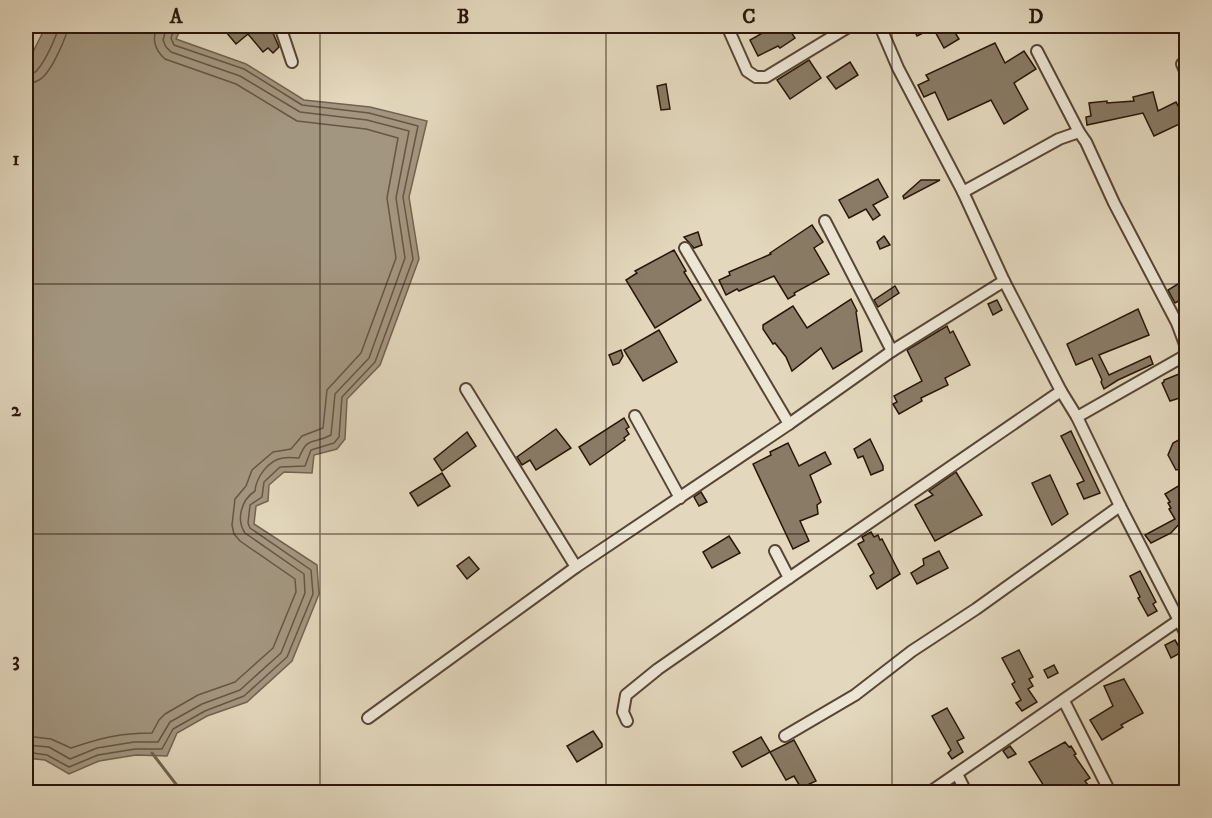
<svg xmlns="http://www.w3.org/2000/svg" width="1212" height="818" font-family="'IM FELL DW Pica',serif">
	<style>
		.water { fill: #a39680; stroke: #726350; stroke-width: 1.5 }
		.lines { fill: none; stroke-linecap: round; stroke-linejoin: round }
		.shore { stroke: #665644; stroke-width: 1.5 }
		.stream { stroke: #726350; stroke-width: 3 }
		.building { fill: #897b66; stroke: #281607; stroke-width: 1.5 }
		.minor-casing { stroke: #574635; stroke-width: 14 }
		.minor { stroke: #ede6d5; stroke-width: 10 }
		.grid { fill: none; stroke: #281607; stroke-width: 1.5; stroke-opacity: 0.55 }
		.neatline { fill: none; stroke: #281607; stroke-width: 2 }
		.grid-label { font-size: 20px; text-anchor: middle; font-weight: bold; fill: #281607 }
	</style>
	<rect width="100%" height="100%" fill="#e3d8be"/>
	<filter id="stains"><feTurbulence type="fractalNoise" baseFrequency=".00333" numOctaves="4"/><feColorMatrix values="0 0 0 0 .2 0 0 0 0 .09 0 0 0 0 .02 0 0 0 .5 -.17"/></filter>
	<radialGradient id="worn" r=".72"><stop offset=".6" stop-color="#630" stop-opacity="0"/><stop offset="1" stop-color="#630" stop-opacity=".3"/></radialGradient>
	<!-- water -->
	<path class="water" d="M46 26H182L176 39 246 64 304 100 370 107 427 121 409 197 419 259 380 365 347 399 345 439 337 449 314 455 312 473 284 472 269 485 268 501 256 506 254 524 317 565 319 594 292 661 247 702 207 716 177 733 167 756 136 755 99 761 69 774 45 760 26 758V66Z"/>
	<g class="lines">
		<!-- shore -->
		<g class="shore">
			<path d="M26 75C31 74 35 74 38 69 45 61 58 35 58 26"/>
			<path d="M26 84C32 83 38 82 43 77 52 69 67 37 68 26"/>
			<path d="M26 736 51 739 71 748C101 738 120 733 152 733L159 720 165 714 198 695 235 682 273 648 296 592 295 579 240 541 234 534 232 525 235 499 246 486 252 470 273 452 291 449 302 436 323 428 327 390 361 353 396 258 387 198 398 138 366 129 297 121 236 84 165 59C154 49 152 39 157 26"/>
			<path d="M26 745 49 747 70 759 97 748 134 742H158L170 722 202 704 240 690 281 653 305 593 304 574 245 533C236 520 241 500 255 491 256 478 268 460 283 458 288 457 294 458 299 458 308 435 313 445 331 435L335 394 369 358 405 258 396 198 409 131 367 120 300 112 240 76 171 52 166 47 163 40 167 26"/>
			<path d="M26 752 47 755 69 767 98 755 135 749H162L173 729 205 711 244 696 287 657 313 594 311 570 250 528 248 523 250 505 262 497 264 482 280 467 305 466 311 450 334 443 339 437 342 397 375 362 413 259 403 197 418 126 369 113 302 105 244 69 174 45 171 38 175 26"/>
		</g>
		<!-- stream -->
		<path class="stream" d="M152 753 182 792"/>
	</g>
	<!-- building -->
	<g class="building">
		<path d="M221 26H270L279 47 273 53 268 48 263 52 248 34 236 44Z"/>
		<path d="M765 26H787L795 38 780 48 778 46 758 56 750 40 768 30Z"/>
		<path d="M912 26H951L959 39 944 48 933 28 917 36Z"/>
		<path d="M995 43 1005 63 1024 51 1036 69 1014 83 1028 109 1004 124 991 100 948 120 935 92 924 97 918 85 929 80 926 75Z"/>
		<path d="M809 60 821 78 790 99 777 80Z"/>
		<path d="M850 62 858 75 836 89 827 77Z"/>
		<path d="M666 84 670 109 661 110 657 86Z"/>
		<path d="M1153 92 1158 111 1176 102 1186 121 1154 136 1143 113 1087 125 1086 117 1091 116 1089 103 1107 101V103L1134 101 1133 97Z"/>
		<path d="M878 179 888 197 873 205 880 215 873 220 866 209 849 218 839 200Z"/>
		<path d="M921 180H940L904 199 903 196Z"/>
		<path d="M812 225 823 242 814 248 829 274 794 293 795 295 788 299 774 276 739 291 737 289 726 295 719 280 730 275 729 272 771 254 770 253Z"/>
		<path d="M698 232 702 245 694 248 684 237Z"/>
		<path d="M884 236 890 245 880 249 877 242Z"/>
		<path d="M674 250 686 271 684 272 701 300 655 328 626 280 637 273 635 271Z"/>
		<path d="M1186 279V297L1175 303 1168 290Z"/>
		<path d="M895 286 899 293 878 307 874 300Z"/>
		<path d="M851 299 857 311 856 312 862 351 833 369 821 348 792 371 786 357 775 343 773 344 763 329V325L793 306 807 328Z"/>
		<path d="M997 300 1002 310 993 315 988 304Z"/>
		<path d="M1138 309 1149 335 1099 355 1109 375 1150 356 1153 364 1118 380 1104 389 1101 382 1102 380 1092 358 1076 365 1067 344Z"/>
		<path d="M947 326 950 333 953 331 970 365 945 378 948 385 921 398 922 401 899 414 893 404 897 402 894 396 922 381 907 350Z"/>
		<path d="M659 330 677 362 643 381 624 350Z"/>
		<path d="M621 350 623 356 619 363 613 365 609 355Z"/>
		<path d="M1184 372 1186 377V396L1170 401 1162 383 1164 382V380Z"/>
		<path d="M624 418 629 427 626 429 629 434 624 438 625 440 590 465 579 447Z"/>
		<path d="M556 429 571 448 536 470 530 460 522 465 517 457Z"/>
		<path d="M1071 431 1100 493 1084 499 1077 484 1084 481 1061 436Z"/>
		<path d="M467 432 476 446 442 471 434 459Z"/>
		<path d="M1186 436V468L1176 470 1168 455 1173 443Z"/>
		<path d="M870 439 883 466V470L873 474 871 475 863 456 858 458 854 449Z"/>
		<path d="M788 443 799 466 825 452 831 464 810 475 821 502 817 505 818 514 800 521 809 541 793 549 753 464 771 455 770 452Z"/>
		<path d="M956 472 982 515 935 541 915 505 933 495 929 491Z"/>
		<path d="M442 473 450 486 418 506 410 493Z"/>
		<path d="M1050 475 1068 514 1052 525 1032 483Z"/>
		<path d="M1180 485 1186 495V519L1181 522 1171 533 1151 543 1145 535 1175 519 1169 509 1171 508 1168 503 1170 502 1165 494Z"/>
		<path d="M701 492 707 502 699 506 694 497Z"/>
		<path d="M871 532 874 537 878 535 880 540 882 539 900 574 877 589 870 576 874 573 858 544 864 541 862 537Z"/>
		<path d="M729 536 740 553 712 568 703 552Z"/>
		<path d="M939 551 948 568 917 584 911 573 924 565 923 559Z"/>
		<path d="M469 557 479 569 467 579 457 566Z"/>
		<path d="M1140 571 1156 602 1153 604 1157 611 1148 616 1138 598 1140 597 1130 576Z"/>
		<path d="M1175 640 1182 652 1171 658 1165 645Z"/>
		<path d="M1019 650 1033 677 1029 679 1033 686 1028 689 1037 702 1022 711 1016 703 1021 700 1012 684 1015 682 1002 658Z"/>
		<path d="M1054 665 1058 673 1048 678 1044 670Z"/>
		<path d="M1124 679 1143 713 1121 725 1123 727 1102 740 1090 720 1113 706 1104 686Z"/>
		<path d="M947 708 964 738 957 741 963 752 952 759 948 753 951 750 932 716Z"/>
		<path d="M593 731 602 744V747L577 762 567 746Z"/>
		<path d="M761 737 770 752 742 767 733 752Z"/>
		<path d="M794 740 816 781 801 788 794 776 786 780 770 752Z"/>
		<path d="M1065 742 1069 747 1071 746 1076 754 1074 755 1090 778 1085 781 1088 785 1076 792H1045L1041 787 1044 786 1029 762Z"/>
		<path d="M1010 746 1016 754 1008 758 1003 751Z"/>
	</g>
	<g class="lines">
		<!-- minor casing -->
		<g class="minor-casing">
			<g id="minor">
				<path d="M280 26 292 62"/>
				<path d="M727 26 747 71 756 77H766L850 26"/>
				<path d="M880 26 898 68 963 192 1004 281 1061 391 1077 417 1120 506 1186 634"/>
				<path d="M1037 51 1079 132"/>
				<path d="M1182 64 1186 73"/>
				<path d="M963 192 1059 139 1079 132 1086 142 1114 203 1177 323 1186 347"/>
				<path d="M825 221 892 351"/>
				<path d="M685 248 789 424 892 351 1004 281"/>
				<path d="M466 389 576 567 789 424"/>
				<path d="M635 416 680 498"/>
				<path d="M1077 417 1186 355"/>
				<path d="M775 551 789 578 1061 391"/>
				<path d="M1064 701 1110 792"/>
				<path d="M368 718 576 567"/>
				<path d="M627 721 623 712 626 695 658 669 789 578"/>
				<path d="M785 736 855 695 912 651 976 609 1120 506"/>
				<path d="M957 774 966 792"/>
				<path d="M930 792 1179 620"/>
			</g>
		</g>
		<!-- minor -->
		<use href="#minor" class="minor"/>
	</g>
	<!-- grid -->
	<path class="grid" d="M320 26V792M606 26V792M892 26V792M26 284H1186M26 534H1186"/>
	<!-- margin -->
	<rect width="1212" height="818" fill="none" stroke="#e3d8be" stroke-width="66"/>
	<rect x="33" y="33" width="1146" height="752" class="neatline"/>
	<g class="grid-label">
		<text x="176" y="23">A</text>
		<text x="463" y="23">B</text>
		<text x="749" y="23">C</text>
		<text x="1036" y="23">D</text>
		<text x="16" y="165">1</text>
		<text x="16" y="416">2</text>
		<text x="16" y="666">3</text>
	</g>
	<rect width="100%" height="100%" filter="url(#stains)"/>
	<rect width="100%" height="100%" fill="url(#worn)"/>
</svg>
